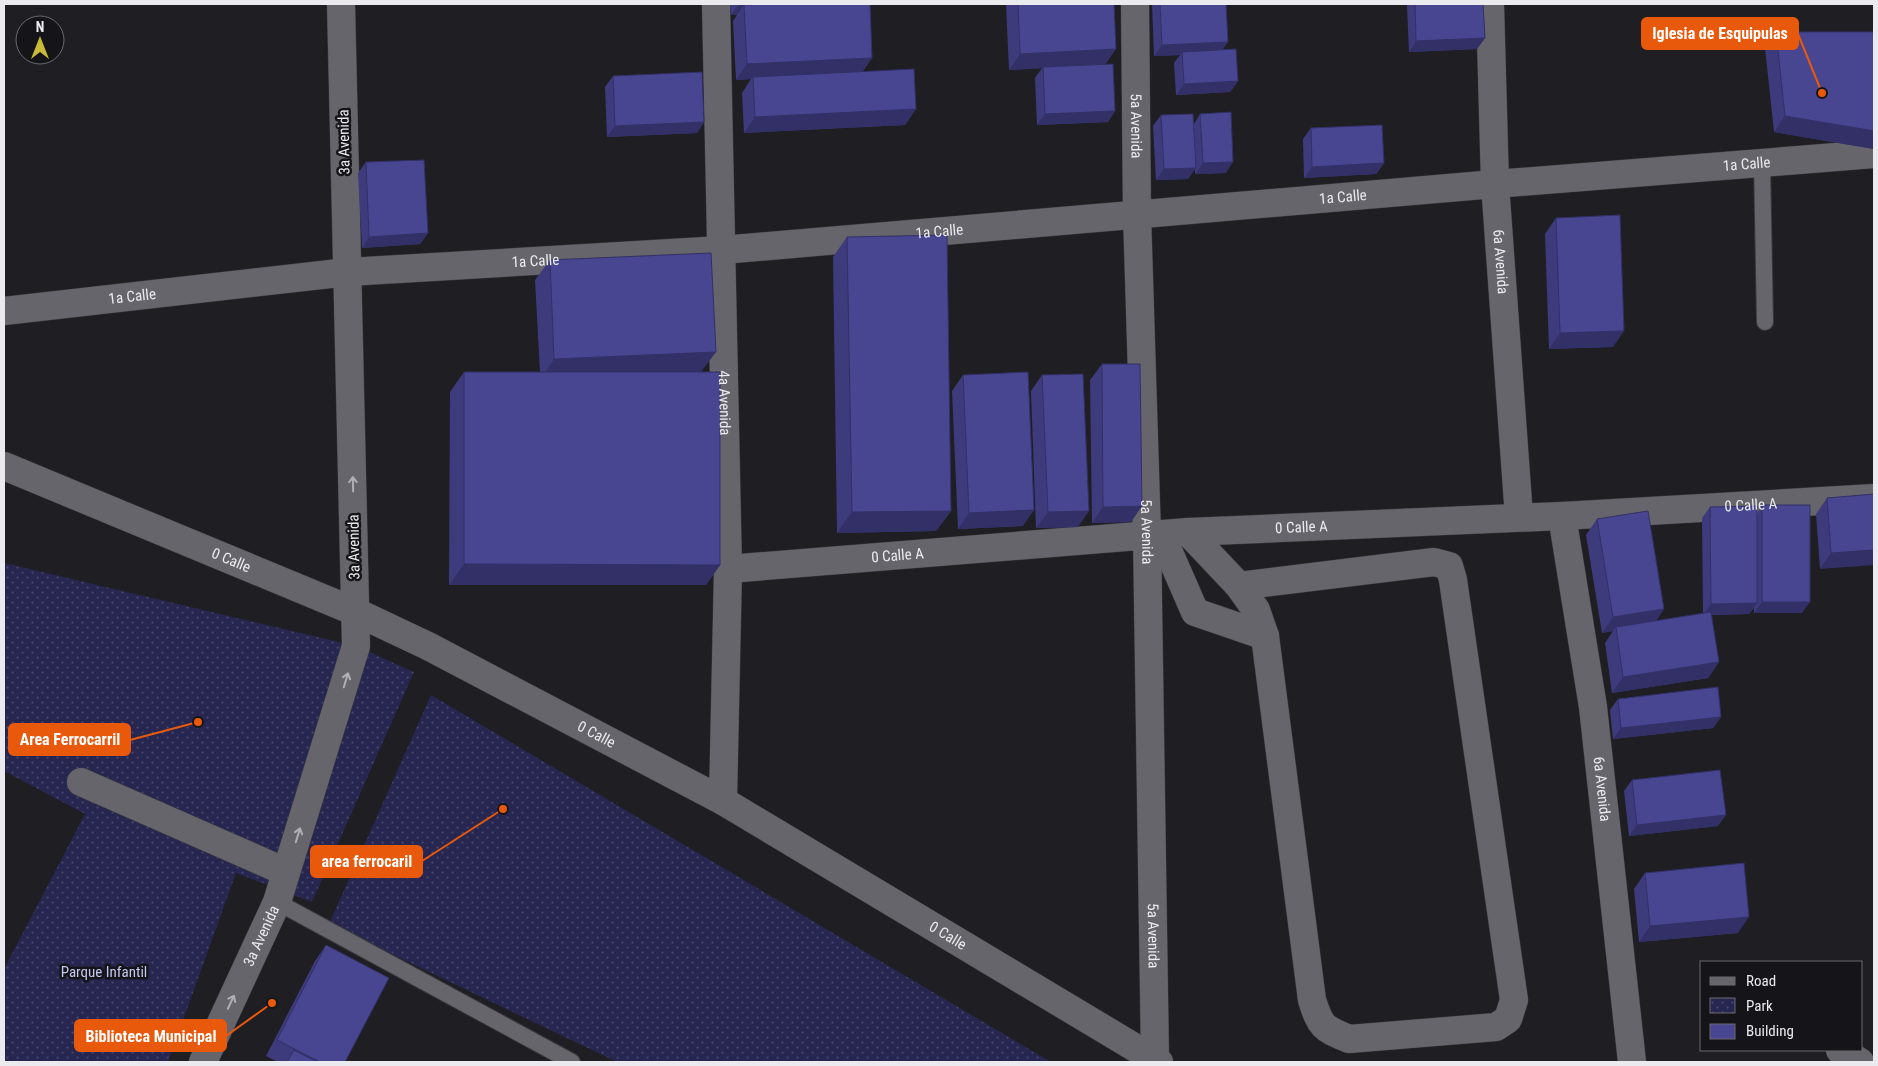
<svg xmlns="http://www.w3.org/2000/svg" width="1878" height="1066" font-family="'Roboto Condensed',sans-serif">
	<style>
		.park { fill: url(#park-dots) }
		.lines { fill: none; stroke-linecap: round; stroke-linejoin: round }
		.service-casing { stroke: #3a3a3e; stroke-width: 18 }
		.minor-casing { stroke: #3a3a3e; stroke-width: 29 }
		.secondary-casing { stroke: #3a3a3e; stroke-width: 29 }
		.service { stroke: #65656b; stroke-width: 16 }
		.minor { stroke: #65656b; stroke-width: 28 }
		.secondary { stroke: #65656b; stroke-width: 28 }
		.wall { fill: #3e3b7d }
		.shaded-wall { fill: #323066 }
		.building { fill: #484591; stroke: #323066 }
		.oneway { stroke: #afafb4 }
		.labels { text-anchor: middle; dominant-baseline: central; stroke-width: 5; stroke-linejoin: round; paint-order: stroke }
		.street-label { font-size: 15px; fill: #ebebef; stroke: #151519 }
		.park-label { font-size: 15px; fill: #c4c7f2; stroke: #151519 }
		.leader { fill: none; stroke: #e8590c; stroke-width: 2 }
		.callout-dot { fill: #e8590c; stroke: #151519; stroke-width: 2 }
		.callout { fill: #e8590c; stroke: #e8590c; stroke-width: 2 }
		.callout-label { font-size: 16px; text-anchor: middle; font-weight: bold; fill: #fff }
	</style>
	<defs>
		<pattern id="park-dots" width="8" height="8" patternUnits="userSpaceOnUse" patternTransform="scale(1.25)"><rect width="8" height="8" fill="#272650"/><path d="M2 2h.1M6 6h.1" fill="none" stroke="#46466a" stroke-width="1.8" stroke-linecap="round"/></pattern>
	</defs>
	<rect width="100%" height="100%" fill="#1e1e23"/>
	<!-- park -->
	<g class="park">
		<path d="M4 563 356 646 414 672 312 902 236 873 168 1062H4V969L85 814 4 771Z"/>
		<path d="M431 695 1051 1062H617L329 924Z"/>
	</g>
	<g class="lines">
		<!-- service casing -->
		<g class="service-casing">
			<g id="service">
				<path d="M1762 163 1765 322"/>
				<path d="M277 902 572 1062"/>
			</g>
		</g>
		<!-- minor casing -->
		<g class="minor-casing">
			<g id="minor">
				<path id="s1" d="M716 4 728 569 723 801"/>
				<path id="s2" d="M1135 4 1137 214 1147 535 1155 1059"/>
				<path id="s3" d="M1490 4 1495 184 1519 517"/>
				<path id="s4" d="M4 311 348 272 722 250 1495 184 1874 154"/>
				<path id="s5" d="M4 466 356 612 428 646 723 801 1159 1062"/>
				<path id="s6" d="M1562 516 1593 707 1632 1062"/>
				<path d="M1188 532 1239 586 1256 610 1265 636 1312 1000C1321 1028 1323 1028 1349 1039L1496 1027 1508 1019 1514 1000 1453 580 1449 566 1434 562 1239 586"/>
				<path d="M1161 534 1195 612 1265 636"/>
				<path id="s7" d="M728 569 1188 532 1562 516 1874 498"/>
				<path d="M81 782 286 872"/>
				<path d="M1840 1050 1860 1062"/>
			</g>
		</g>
		<!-- secondary casing -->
		<g class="secondary-casing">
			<g id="secondary">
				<path id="s8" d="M203 1062 277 902 356 646 341 4"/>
			</g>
		</g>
		<!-- service -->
		<use href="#service" class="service"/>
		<!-- minor -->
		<use href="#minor" class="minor"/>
		<!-- secondary -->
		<use href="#secondary" class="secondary"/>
	</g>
	<!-- wall -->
	<g class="wall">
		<path d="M730 4H870L872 58 862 72 916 109 905 125 744 133 742 93 751 79 736 80 733 21 737 15H731Z"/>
		<path d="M1006 4H1114L1105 65 1115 111 1108 122 1037 125 1035 78 1042 68 1009 70Z"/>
		<path d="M1152 4H1226L1228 42 1222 50 1238 81 1230 92 1176 95 1174 63 1180 55 1154 56Z"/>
		<path d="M1408 4H1483L1485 38 1477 49 1409 52 1407 6Z"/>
		<path d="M1776 32H1874V149L1774 132 1765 48Z"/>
		<path d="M613 76 704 122 697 133 607 137 605 87Z"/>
		<path d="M1200 114 1226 173 1195 174V169L1188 179 1156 180 1153 126 1161 115 1194 124Z"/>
		<path d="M1311 128 1384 163 1376 174 1304 178 1303 139Z"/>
		<path d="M366 162 428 233 420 244 362 248 358 173Z"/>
		<path d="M1556 218 1613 347 1549 349 1545 234Z"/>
		<path d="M847 237 951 511 936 531 837 533 833 257Z"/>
		<path d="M550 260 701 372 720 565 706 585H449L450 392 464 372H540L535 280Z"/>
		<path d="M1102 364 1131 522 1092 523 1090 380Z"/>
		<path d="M963 375 1023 526 958 529 952 391Z"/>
		<path d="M1042 375 1078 527 1036 528 1031 391Z"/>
		<path d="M1874 494 1820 569 1816 514 1827 498Z"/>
		<path d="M1762 505 1802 613H1754V608L1749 614 1711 615 1719 662 1708 678 1612 693 1605 643 1613 631 1602 633 1586 535 1597 519 1664 609 1656 621 1703 614 1702 518 1710 507 1757 514Z"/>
		<path d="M1618 699 1721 717 1713 728 1613 739 1610 710Z"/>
		<path d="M1632 780 1718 826 1629 836 1624 791Z"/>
		<path d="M1645 873 1738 933 1639 942 1634 889Z"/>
		<path d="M326 945 345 1062H278L266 1056 315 961Z"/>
	</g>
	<!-- shaded-wall -->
	<g class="shaded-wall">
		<path d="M739 4H787L744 5 737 15H731Z"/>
		<path d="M1485 38 1477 49 1409 52 1416 41Z"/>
		<path d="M1228 42 1220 53 1182 52 1180 55 1154 56 1162 45Z"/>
		<path d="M1116 49 1105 65 1009 70 1020 54Z"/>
		<path d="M872 58 861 74 753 77 751 79 736 80 747 64Z"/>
		<path d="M1238 81 1230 92 1176 95 1184 84Z"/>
		<path d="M916 109 905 125 744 133 755 117Z"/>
		<path d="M1115 111 1108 122 1037 125 1045 114Z"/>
		<path d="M1785 116 1874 131V149L1774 132Z"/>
		<path d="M704 122 697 133 607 137 615 126Z"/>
		<path d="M1233 162 1226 173 1195 174 1203 163Z"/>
		<path d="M1384 163 1376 174 1304 178 1312 167Z"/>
		<path d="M1196 168 1188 179 1156 180 1164 169Z"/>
		<path d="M428 233 420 244 362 248 369 237Z"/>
		<path d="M1624 331 1613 347 1549 349 1560 333Z"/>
		<path d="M716 352 701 372 540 380 554 359Z"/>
		<path d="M1142 506 1131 522 1092 523 1103 507Z"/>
		<path d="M1034 510 1023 526 958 529 969 513Z"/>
		<path d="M951 511 936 531 837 533 852 512Z"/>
		<path d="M1089 511 1078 527 1036 528 1048 512Z"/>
		<path d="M1874 550V565L1820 569 1831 553Z"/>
		<path d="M464 564 720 565 706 585H449Z"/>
		<path d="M1762 602H1810L1802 613H1754Z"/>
		<path d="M1757 603 1749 614 1703 615 1711 604Z"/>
		<path d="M1664 609 1653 625 1616 627 1613 631 1602 633 1613 617Z"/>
		<path d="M1719 662 1708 678 1612 693 1623 677Z"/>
		<path d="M1721 717 1713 728 1613 739 1621 728Z"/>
		<path d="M1726 815 1718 826 1629 836 1637 825Z"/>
		<path d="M1749 917 1738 933 1639 942 1650 926Z"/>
	</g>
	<!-- building -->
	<g class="building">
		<path d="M767 4H870L872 58 747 64 744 5Z"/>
		<path d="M1018 4H1114L1116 49 1020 54Z"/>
		<path d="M1160 4H1226L1228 42 1162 45Z"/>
		<path d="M1415 4H1483L1485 38 1416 41Z"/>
		<path d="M1776 32H1874V131L1785 116Z"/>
		<path d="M1236 49 1238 81 1184 84 1182 52Z"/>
		<path d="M1113 64 1115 111 1045 114 1043 67Z"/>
		<path d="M914 69 916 109 755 117 753 77Z"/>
		<path d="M702 72 704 122 615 126 613 76Z"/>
		<path d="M1231 112 1233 162 1203 163 1200 114Z"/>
		<path d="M1193 114 1196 168 1164 169 1161 115Z"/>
		<path d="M1382 125 1384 163 1312 167 1311 128Z"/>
		<path d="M424 160 428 233 369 237 366 162Z"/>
		<path d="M1620 215 1624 331 1560 333 1556 218Z"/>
		<path d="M947 235 951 511 852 512 847 237Z"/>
		<path d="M711 253 716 352 554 359 550 260Z"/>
		<path d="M1102 364H1140L1142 506 1103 507Z"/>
		<path d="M464 372H720V565L464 564Z"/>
		<path d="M1028 372 1034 510 969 513 963 375Z"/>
		<path d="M1083 374 1089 511 1048 512 1042 375Z"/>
		<path d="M1874 494V550L1831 553 1827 498Z"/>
		<rect x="1762" y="505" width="48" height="97"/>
		<path d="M1757 506V603L1711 604 1710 507Z"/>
		<path d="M1648 511 1664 609 1613 617 1597 519Z"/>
		<path d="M1711 612 1719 662 1623 677 1616 627Z"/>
		<path d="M1718 687 1721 717 1621 728 1618 699Z"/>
		<path d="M1720 770 1726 815 1637 825 1632 780Z"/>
		<path d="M1744 863 1749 917 1650 926 1645 873Z"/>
		<path d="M326 945 389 978 345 1062H320L277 1040Z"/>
		<path d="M294 1050 317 1062H287Z"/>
	</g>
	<!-- one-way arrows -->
	<defs><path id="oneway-shaft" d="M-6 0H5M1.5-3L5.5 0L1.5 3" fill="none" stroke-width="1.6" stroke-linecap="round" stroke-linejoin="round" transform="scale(1.25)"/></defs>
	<g class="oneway">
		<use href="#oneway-shaft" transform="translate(353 484) rotate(-91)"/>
		<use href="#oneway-shaft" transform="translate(346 680) rotate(-73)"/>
		<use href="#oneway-shaft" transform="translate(298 835) rotate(-73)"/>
		<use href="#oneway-shaft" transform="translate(231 1002) rotate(-65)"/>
	</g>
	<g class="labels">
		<!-- street labels -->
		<g class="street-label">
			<text stroke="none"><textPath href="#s2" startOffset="122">5a Avenida</textPath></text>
			<text transform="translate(344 142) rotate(-91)">3a Avenida</text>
			<text stroke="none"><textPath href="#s4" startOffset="1749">1a Calle</textPath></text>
			<text stroke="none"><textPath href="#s4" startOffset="1344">1a Calle</textPath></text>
			<text stroke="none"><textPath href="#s4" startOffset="939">1a Calle</textPath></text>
			<text stroke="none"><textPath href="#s4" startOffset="534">1a Calle</textPath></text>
			<text stroke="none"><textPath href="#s3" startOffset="258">6a Avenida</textPath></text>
			<text stroke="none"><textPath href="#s4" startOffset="129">1a Calle</textPath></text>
			<text stroke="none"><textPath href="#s1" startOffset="399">4a Avenida</textPath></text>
			<text stroke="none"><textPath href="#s7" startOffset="1025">0 Calle A</textPath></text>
			<text stroke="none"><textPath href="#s7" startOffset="575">0 Calle A</textPath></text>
			<text stroke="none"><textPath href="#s2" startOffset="528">5a Avenida</textPath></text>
			<text transform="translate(354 547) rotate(-91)">3a Avenida</text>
			<text stroke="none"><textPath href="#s7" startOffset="170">0 Calle A</textPath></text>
			<text stroke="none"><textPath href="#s5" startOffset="246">0 Calle</textPath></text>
			<text stroke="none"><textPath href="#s5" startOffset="651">0 Calle</textPath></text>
			<text stroke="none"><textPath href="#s6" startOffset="276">6a Avenida</textPath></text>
			<text stroke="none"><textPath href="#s5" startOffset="1056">0 Calle</textPath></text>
			<text stroke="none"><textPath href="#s8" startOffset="139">3a Avenida</textPath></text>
			<text stroke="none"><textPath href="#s2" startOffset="932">5a Avenida</textPath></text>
		</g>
		<!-- park labels -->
		<g class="park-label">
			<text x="104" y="972">Parque Infantil</text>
		</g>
	</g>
	<!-- callouts -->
	<path class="leader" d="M1822 93L1798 34M198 722L130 740M503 809L422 861M272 1003L226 1036"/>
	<g class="callout-dot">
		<circle cx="1822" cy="93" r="5"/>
		<circle cx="198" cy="722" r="5"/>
		<circle cx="503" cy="809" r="5"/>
		<circle cx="272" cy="1003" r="5"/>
	</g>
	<g class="callout">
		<rect x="1642" y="18" width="156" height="31" rx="5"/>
		<rect x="9" y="724" width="121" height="31" rx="5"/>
		<rect x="311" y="846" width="111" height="31" rx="5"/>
		<rect x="75" y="1020" width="151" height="31" rx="5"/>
	</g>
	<g class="callout-label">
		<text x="1720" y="39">Iglesia de Esquipulas</text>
		<text x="70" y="745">Area Ferrocarril</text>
		<text x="367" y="867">area ferrocaril</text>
		<text x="151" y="1042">Biblioteca Municipal</text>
	</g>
	<!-- border -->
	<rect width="1878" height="1066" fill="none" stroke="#ebebef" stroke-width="10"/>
	<!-- legend -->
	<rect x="1700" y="961" width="162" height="90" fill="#151519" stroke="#6b6b6f"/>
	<rect x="1710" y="977" width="25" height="8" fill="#65656b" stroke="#6b6b6f"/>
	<text x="1746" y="986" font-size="15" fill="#ebebef">Road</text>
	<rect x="1710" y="998" width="25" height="15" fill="url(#park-dots)" stroke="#6b6b6f"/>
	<text x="1746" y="1011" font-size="15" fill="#ebebef">Park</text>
	<rect x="1710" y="1024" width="25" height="15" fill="#484591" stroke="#6b6b6f"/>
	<text x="1746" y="1036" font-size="15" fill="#ebebef">Building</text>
	<!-- north arrow -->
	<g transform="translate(40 40)"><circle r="24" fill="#151519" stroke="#6b6b6f"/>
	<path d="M0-4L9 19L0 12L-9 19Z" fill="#caba39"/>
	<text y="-8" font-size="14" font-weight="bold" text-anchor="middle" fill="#ebebef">N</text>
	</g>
</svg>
